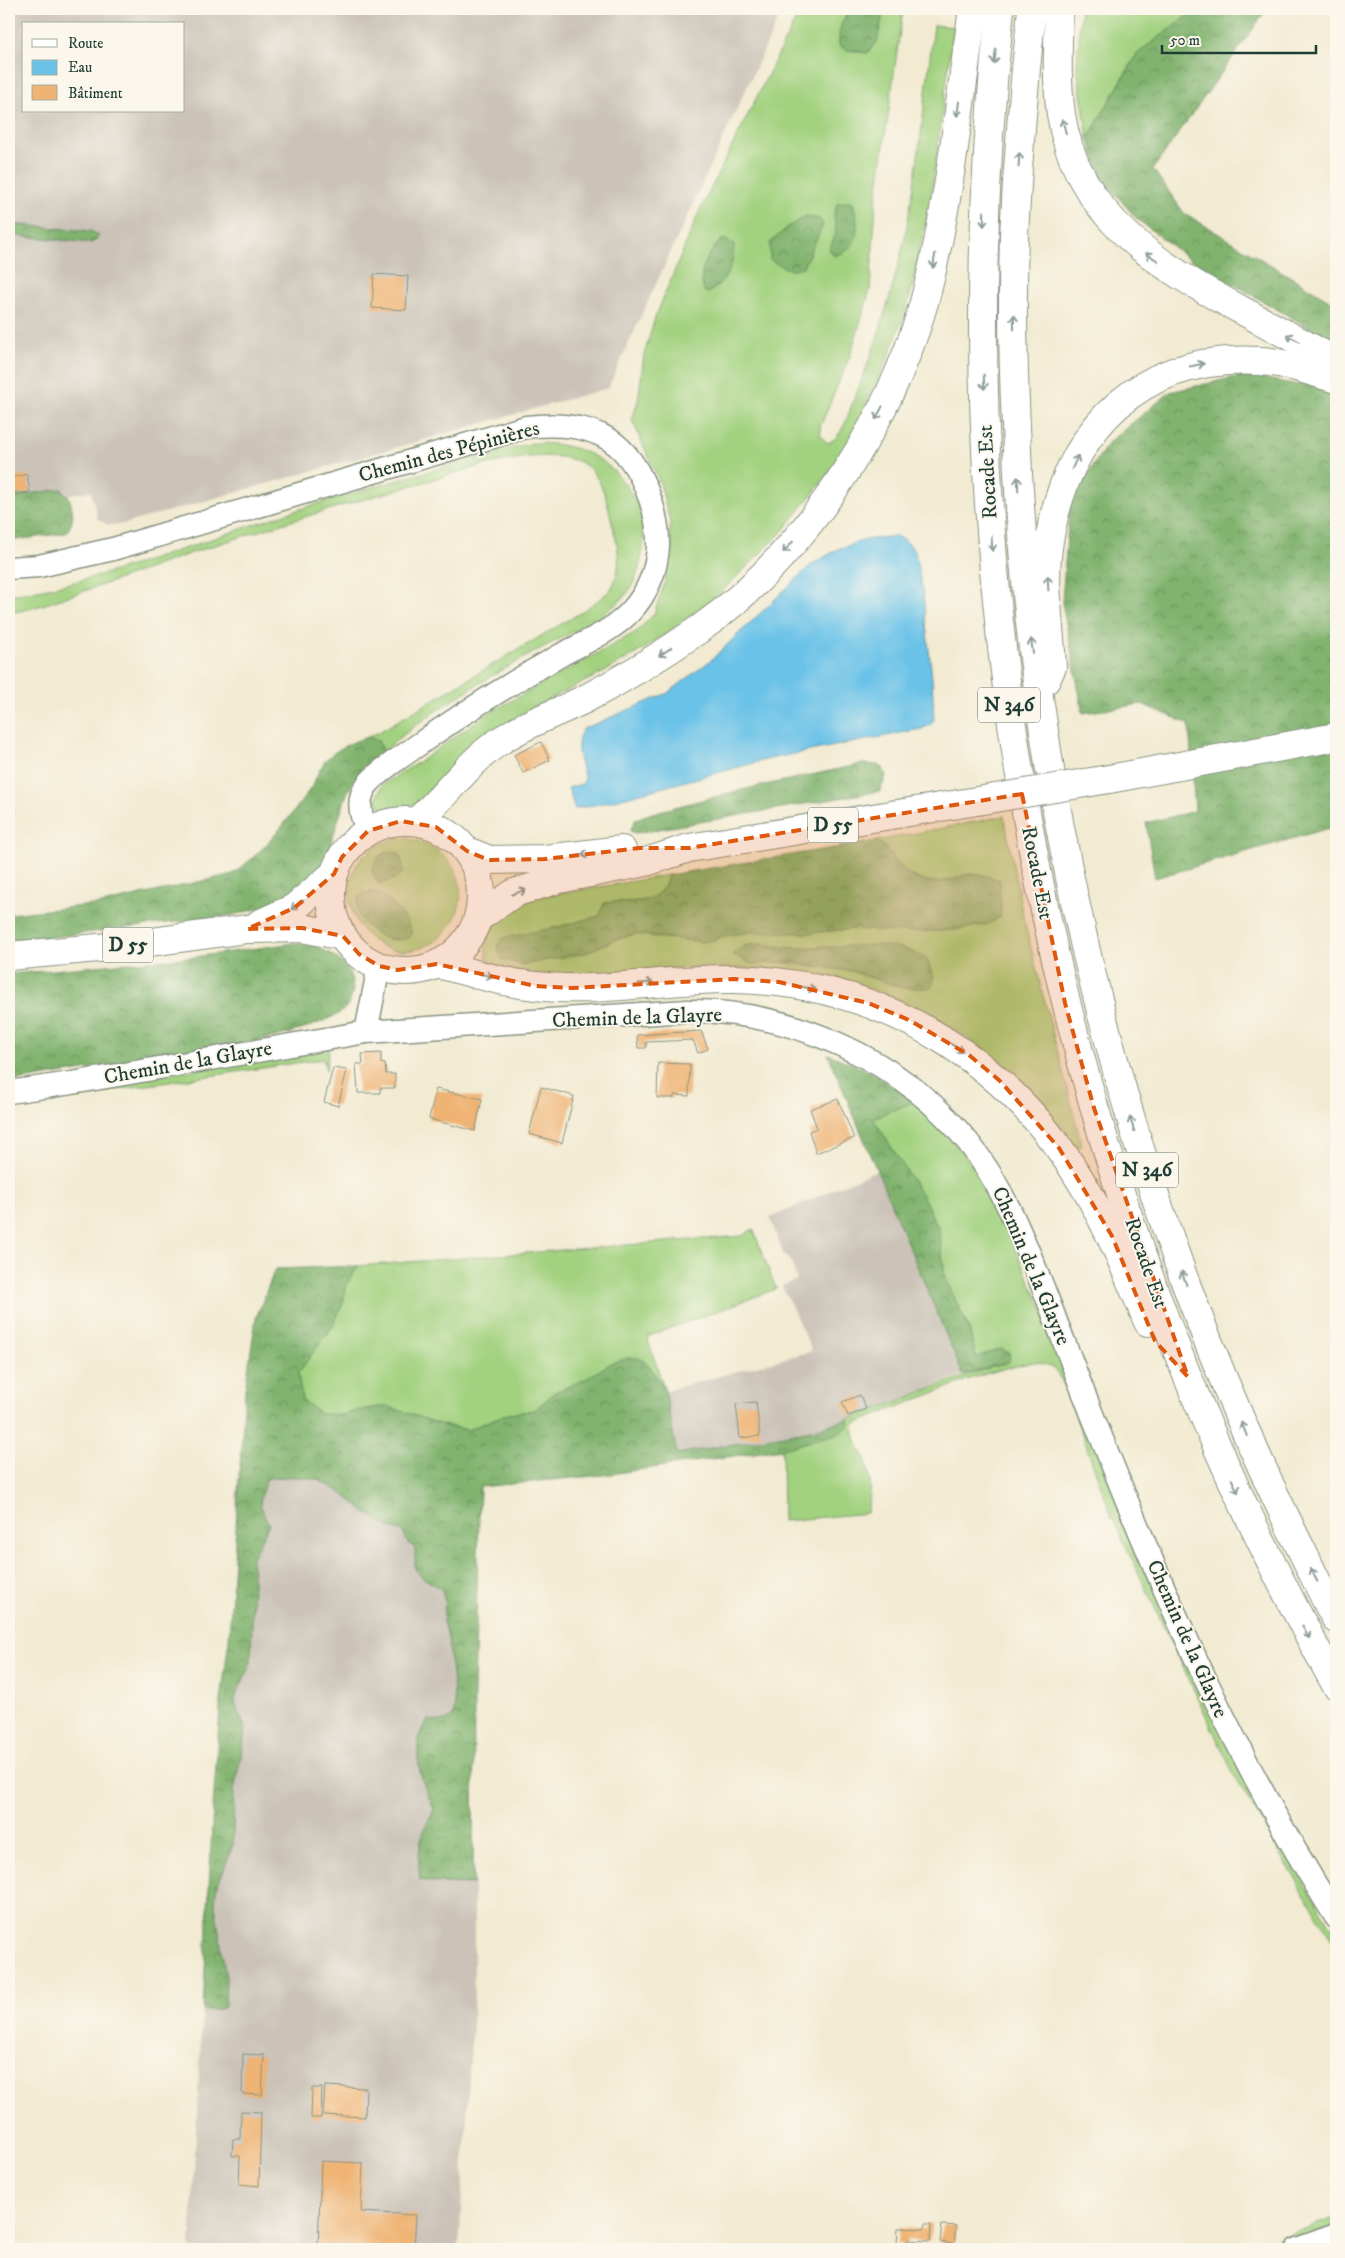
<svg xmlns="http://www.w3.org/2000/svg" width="1345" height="2258" font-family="'IM FELL DW Pica',serif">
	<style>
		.industrial { fill: #cbc3b8; fill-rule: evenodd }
		.grass { fill: #a2d17f; stroke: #60875a; fill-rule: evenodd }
		.forest { fill: url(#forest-crowns); stroke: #507851 }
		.water { fill: #6bc2e8; stroke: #45808e }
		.building { fill: #efb373 }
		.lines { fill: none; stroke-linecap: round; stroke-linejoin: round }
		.minor-casing { stroke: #889482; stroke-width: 25 }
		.major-casing { stroke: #889482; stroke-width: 30 }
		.highway-casing { stroke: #889482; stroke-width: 30 }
		.minor { stroke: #fff; stroke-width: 22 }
		.major { stroke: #fff; stroke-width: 28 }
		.highway { stroke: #fff; stroke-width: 28 }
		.major-bridge-casing { stroke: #889482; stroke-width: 30; stroke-linecap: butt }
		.major-bridge { stroke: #fff; stroke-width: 28 }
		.oneway { stroke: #8f9e9a }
		.marked { fill: #de580e; fill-opacity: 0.2; stroke: #de580e; stroke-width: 4; stroke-dasharray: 10 6; stroke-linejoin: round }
		.labels { text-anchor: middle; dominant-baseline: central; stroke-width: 4; stroke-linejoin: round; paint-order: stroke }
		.shield { fill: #fbf7ec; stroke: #61756b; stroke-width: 1 }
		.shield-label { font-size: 20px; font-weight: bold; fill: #1f3d34 }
		.street-label { font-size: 21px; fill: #1f3d34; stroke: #fbf7ec }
	</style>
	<defs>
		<pattern id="forest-crowns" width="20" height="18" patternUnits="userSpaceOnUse" patternTransform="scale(1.25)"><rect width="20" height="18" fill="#81b36e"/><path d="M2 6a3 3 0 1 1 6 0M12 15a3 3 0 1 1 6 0" fill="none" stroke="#69935b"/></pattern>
	</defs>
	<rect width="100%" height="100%" fill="#fbf7ec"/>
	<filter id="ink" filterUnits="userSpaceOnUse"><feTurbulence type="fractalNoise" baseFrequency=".02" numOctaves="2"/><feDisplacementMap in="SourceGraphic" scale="10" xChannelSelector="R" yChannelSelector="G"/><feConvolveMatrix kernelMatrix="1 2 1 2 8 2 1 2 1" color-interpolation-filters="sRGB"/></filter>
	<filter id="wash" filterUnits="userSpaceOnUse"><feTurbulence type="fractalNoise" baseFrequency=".0096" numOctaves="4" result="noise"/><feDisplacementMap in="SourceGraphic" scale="20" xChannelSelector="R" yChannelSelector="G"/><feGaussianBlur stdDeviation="1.12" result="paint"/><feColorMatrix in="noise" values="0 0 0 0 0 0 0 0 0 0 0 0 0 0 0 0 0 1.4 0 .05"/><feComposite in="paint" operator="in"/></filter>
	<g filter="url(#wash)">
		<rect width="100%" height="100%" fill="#f2ead1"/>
		<!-- industrial -->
		<g class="industrial">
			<path d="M9 9H783L608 388 123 524 108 525 98 519 91 491 65 495 62 489 9 497ZM24 24H184V111H24Z"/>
			<path d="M877 1170 963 1375 883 1407 812 1430 677 1454 665 1391 812 1351 782 1286 797 1280 790 1259 784 1256 770 1218Z"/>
			<path d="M238 1469 480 1487 474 1690V1990L459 2249H190L213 1806 220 1708 229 1639Z"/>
		</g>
		<!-- grass -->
		<g class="grass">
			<path d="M801 9H903L876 202 870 290 850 356 820 427 821 436 827 443C843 438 848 414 854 399 876 347 893 291 905 236 919 166 925 95 934 25L954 27 930 203 909 300 889 356 852 436 825 478 781 533 715 598 647 647 606 671 528 710 474 742 416 804 383 810 378 805 376 799 382 785 422 760 484 716 636 632 654 614 664 585 670 557V522L660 483 632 420 638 401 644 355 655 318 699 212Z"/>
			<path d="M1081 9H1196L1137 54 1088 138 1077 67Z"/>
			<path d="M532 443C574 443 606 454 629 490 633 497 639 506 641 514 648 537 641 579 624 597 599 623 562 636 531 654 480 682 427 713 383 752L378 741 368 737 379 732 580 613C589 606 600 600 608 592 620 580 620 556 616 540 610 516 605 473 580 462 540 445 465 470 424 482 344 505 265 528 186 555 147 569 108 584 69 596 49 603 29 610 9 613V595C105 581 196 543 288 513 369 487 451 465 532 443Z"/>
			<path d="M1004 816 1024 921 1082 1146 1074 1150C1048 1115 1021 1079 986 1052 881 970 781 964 653 969 599 972 541 982 489 963 477 937 500 916 522 904 540 894 565 893 585 889 613 885 641 880 668 875 660 909 633 899 605 903L599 916 546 930 586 953 609 942 635 934 662 938 715 940 723 936 751 932 810 933 852 929 924 932 955 930 988 924 1000 917C1004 896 997 890 984 875L969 874 949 881 931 882 915 878 895 862 891 851 876 841ZM760 944 790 948 824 946 902 988 851 971 778 962 744 946Z"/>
			<path d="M401 838C439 841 470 870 458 910 453 926 441 939 426 946 354 977 309 855 401 838ZM380 894 401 912 379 934 363 922Z"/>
			<path d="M329 1048 326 1070 323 1059 95 1093 52 1103 9 1108V1100Z"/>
			<path d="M916 1101 947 1133 985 1181 1282 1846 1336 1934V1947L1235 1777 1112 1517 1064 1384 1052 1366 1034 1362 1006 1368 972 1378 854 1424C851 1437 862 1450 866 1461 872 1480 871 1495 867 1513L783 1521 782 1449 812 1441 849 1426 848 1419C902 1401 954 1378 1009 1362L976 1358 969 1329 945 1278 939 1230 923 1197 872 1118Z"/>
			<path d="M753 1229 776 1289 647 1337 665 1391 649 1365 611 1363 586 1379 555 1392 535 1410 504 1415 468 1430 364 1409 343 1415 321 1414 302 1400 298 1373 343 1303 347 1284 358 1266 742 1236Z"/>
			<path d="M1336 2217V2225L1333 2227 1271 2249H1251Z"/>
		</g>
		<!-- forest -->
		<g class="forest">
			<path d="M850 9H884L877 42 867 53 847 50 839 45C838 31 842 20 850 9Z"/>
			<path d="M1196 9H1267L1153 169 1184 213 1336 304V826L1155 878 1146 823 1195 811 1189 724 1142 704 1083 713 1062 602 1070 500 1109 442 1170 392 1245 375 1298 385 1324 336 1189 259 1136 218 1102 178 1088 138 1137 54Z"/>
			<path d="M847 202 853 203C857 217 861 237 849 249 845 253 838 254 834 256L829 250 836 234 834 215 837 204Z"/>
			<path d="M806 216 820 219 823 225 803 267 790 270 770 260V243L788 227Z"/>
			<path d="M9 224 90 231 99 235 96 240 91 243 9 235Z"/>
			<path d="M721 240H726L734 244C733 267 728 280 708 293L704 291C697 270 707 256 721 240Z"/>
			<path d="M62 489 65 495H68C73 509 76 520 66 533L9 541V497Z"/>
			<path d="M368 737 378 741 383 752 362 768 347 793 328 852 314 878 276 904 233 915 35 939 9 941V914L102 904 233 874C263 852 287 822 308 792 316 781 320 764 330 756 341 747 354 741 368 737Z"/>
			<path d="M862 764 878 765 884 770 886 776 880 791 636 833 630 831 636 819 652 813 737 791Z"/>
			<path d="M876 841C894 850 896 871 915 878 925 882 939 883 950 880 956 879 962 875 969 874 980 873 990 877 1000 880 999 893 1002 904 1000 917L988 924 955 930 895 932 852 929 810 933 751 932 723 936 715 940 701 942 635 934 609 942 586 953 521 965 502 959 497 946 503 938 567 925 599 916 604 903C632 899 660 909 668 875Z"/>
			<path d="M391 851 399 854 403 864V873L394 879 379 884 372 872C375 859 378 854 391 851Z"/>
			<path d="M371 891C387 893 410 920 412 935 395 950 358 929 357 907 357 904 359 899 359 896Z"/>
			<path d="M294 943C311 944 326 949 339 960 356 973 359 1002 338 1014 291 1039 229 1046 177 1055 121 1064 65 1073 9 1082V974L194 957Z"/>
			<path d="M760 944 790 948 878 945 903 948 926 958 934 977 932 988H902L851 971 791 962 751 964 733 954 744 946Z"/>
			<path d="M828 1054 869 1071 916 1101 873 1118 923 1197 939 1230 945 1278 969 1329 976 1357 1001 1349 1010 1353 1009 1362 963 1375Z"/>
			<path d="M358 1266 347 1284 343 1303 333 1326 298 1373 302 1400 321 1414 343 1415 364 1409 387 1406 445 1426 468 1430 504 1415 535 1410 555 1392 586 1379 611 1363 628 1358H639L649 1365 665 1391 677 1454 812 1430 848 1419 849 1426 840 1433 782 1449 603 1475 480 1487 474 1690 473 1884 439 1883 420 1880C416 1855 421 1831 434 1810 432 1802 428 1796 425 1788 417 1768 413 1737 428 1720 439 1721 445 1724 453 1716L455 1704 448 1638 443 1622 445 1602 442 1590 423 1578 415 1569V1548L408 1543 402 1531C378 1530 346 1490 320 1481 304 1475 283 1477 267 1478 259 1499 257 1504 269 1524L251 1560 253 1576 251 1662 234 1701 245 1728 243 1746 234 1791 233 1845 216 1890 215 1905 226 1978 225 2007 216 2010H203L213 1806 220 1708 229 1639 245 1389 256 1318 275 1269Z"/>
		</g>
		<!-- water -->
		<path class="water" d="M895 536 905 540 915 551 923 594 932 678 934 720 930 725 921 729 769 759 611 801 575 809 568 788 582 784 585 779C580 761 573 746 583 729L668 693 711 660 811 565 838 549 864 540Z"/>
		<g id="blocks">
			<!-- building -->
			<g class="building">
				<path d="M374 274 408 276 406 310 372 308Z"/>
				<path d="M27 474 30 492 9 496V478Z"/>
				<path d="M541 742 550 760 523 773 514 755Z"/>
				<path d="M701 1031 708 1049 698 1053 693 1040 646 1042V1048H638L637 1035Z"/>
				<path d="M381 1053V1064L385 1063 386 1074H395V1088H380V1093H358L356 1064H363L362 1054Z"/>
				<path d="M658 1063 690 1064 689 1096 674 1095V1098H657Z"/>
				<path d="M333 1068 347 1070 338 1106 324 1102Z"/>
				<path d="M541 1087 574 1096 562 1143 529 1134Z"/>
				<path d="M436 1089 482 1099 475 1131 429 1119Z"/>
				<path d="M838 1099 854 1138 816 1153 809 1131 817 1128 810 1109Z"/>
				<path d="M860 1395 866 1409 848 1416 842 1402Z"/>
				<path d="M756 1402 760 1436 740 1438 736 1404Z"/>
				<path d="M243 2054 264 2055 262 2095 242 2094Z"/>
				<path d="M325 2086 366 2088 365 2117 323 2115Z"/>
				<path d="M312 2088H322L321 2118H311Z"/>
				<path d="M241 2111 261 2112 259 2186 239 2184 240 2156H232L233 2139H240Z"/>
				<path d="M321 2161 363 2163 361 2212 416 2215 414 2249H318Z"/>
				<path d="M925 2224H931L930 2241 907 2240 906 2245 897 2244 898 2228 924 2229Z"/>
				<path d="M942 2225 956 2226 954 2244 940 2242Z"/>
			</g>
		</g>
	</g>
	<g filter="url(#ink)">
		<use href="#blocks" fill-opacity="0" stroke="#889482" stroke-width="1"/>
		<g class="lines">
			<!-- minor casing -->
			<g class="minor-casing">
				<g id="minor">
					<path d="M9 568 39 566 113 549 526 427C554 424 585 424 610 440 640 460 659 511 658 546 657 570 647 594 631 611 613 631 585 642 561 655 509 684 459 715 411 750 397 760 378 771 367 785 356 800 360 816 368 831"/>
					<path d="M379 966 366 1032 687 1011C792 1010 903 1061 968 1142 1003 1186 1023 1238 1044 1290 1064 1341 1083 1393 1104 1444 1170 1610 1240 1766 1336 1917"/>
					<path d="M9 1092 72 1083 366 1032"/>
					<path d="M1297 2249 1336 2235"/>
				</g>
			</g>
			<!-- major casing -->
			<g class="major-casing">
				<g id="major">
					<path d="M1109 779 1336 737"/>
					<circle cx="406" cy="896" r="75"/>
					<path d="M467 851 489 860 545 859 622 850"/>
					<path d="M478 918 514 893 559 879 646 862 689 848 977 801"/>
					<path d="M259 924 294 908 334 874"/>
					<path d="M9 956 121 946 247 929 302 928 343 936"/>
				</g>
			</g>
			<!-- highway casing -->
			<g class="highway-casing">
				<g id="highway">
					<path d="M1000 9C937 588 1051 1177 1336 1685"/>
					<path d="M1032 9C1024 84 1018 159 1014 234 1012 298 1013 362 1016 426 1026 718 1083 1001 1183 1276 1216 1365 1253 1452 1295 1537 1309 1564 1321 1592 1336 1619"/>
					<path d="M1059 9C1058 44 1056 79 1061 114 1076 217 1160 267 1243 311 1274 328 1305 344 1336 361"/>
					<path d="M1046 680 1052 667C1050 626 1042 582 1049 541 1068 428 1140 354 1259 361 1285 362 1311 371 1336 379"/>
					<path d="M417 821C446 796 468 762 500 741 526 723 557 713 585 699 625 678 664 654 701 628 809 551 901 407 930 279 951 190 960 98 973 9"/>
					<path d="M437 964C470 972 503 983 536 986 601 994 668 978 734 979 885 982 1012 1061 1087 1191 1111 1233 1129 1277 1148 1322"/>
				</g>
			</g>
			<!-- minor -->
			<use href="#minor" class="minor"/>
			<!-- major -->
			<use href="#major" class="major"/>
			<!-- highway -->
			<use href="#highway" class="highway"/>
			<!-- major-bridge casing -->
			<g class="major-bridge-casing">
				<path id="major-bridge" d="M977 801 1109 779"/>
			</g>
			<!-- major-bridge -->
			<use href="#major-bridge" class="major-bridge"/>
		</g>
		<!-- one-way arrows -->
		<defs><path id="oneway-shaft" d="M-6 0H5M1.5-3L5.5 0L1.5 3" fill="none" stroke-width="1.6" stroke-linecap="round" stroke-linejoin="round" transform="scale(1.25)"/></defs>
		<g class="oneway">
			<use href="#oneway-shaft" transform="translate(995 57) rotate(96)"/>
			<use href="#oneway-shaft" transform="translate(958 109) rotate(98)"/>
			<use href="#oneway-shaft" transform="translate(1064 126) rotate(-105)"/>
			<use href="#oneway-shaft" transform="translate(1019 160) rotate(-86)"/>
			<use href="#oneway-shaft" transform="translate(984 219) rotate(91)"/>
			<use href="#oneway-shaft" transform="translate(1152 257) rotate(-146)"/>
			<use href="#oneway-shaft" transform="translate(934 261) rotate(100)"/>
			<use href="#oneway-shaft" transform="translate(1014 322) rotate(-90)"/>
			<use href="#oneway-shaft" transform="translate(1293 338) rotate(-152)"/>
			<use href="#oneway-shaft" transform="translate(1197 365) rotate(-11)"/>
			<use href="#oneway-shaft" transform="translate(984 382) rotate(88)"/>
			<use href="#oneway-shaft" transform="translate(879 413) rotate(118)"/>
			<use href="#oneway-shaft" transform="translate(1075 462) rotate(-66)"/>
			<use href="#oneway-shaft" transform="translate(1018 484) rotate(-92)"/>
			<use href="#oneway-shaft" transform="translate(992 544) rotate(85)"/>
			<use href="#oneway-shaft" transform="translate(788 547) rotate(132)"/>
			<use href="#oneway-shaft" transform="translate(1048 583) rotate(-93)"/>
			<use href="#oneway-shaft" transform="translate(1032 646) rotate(-98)"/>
			<use href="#oneway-shaft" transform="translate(665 652) rotate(147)"/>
			<use href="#oneway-shaft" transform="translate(588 854) rotate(174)"/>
			<use href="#oneway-shaft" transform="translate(519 892) rotate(-20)"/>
			<use href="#oneway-shaft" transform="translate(297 905) rotate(144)"/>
			<use href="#oneway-shaft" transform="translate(485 975) rotate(13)"/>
			<use href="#oneway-shaft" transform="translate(646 983) rotate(-4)"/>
			<use href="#oneway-shaft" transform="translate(808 988) rotate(10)"/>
			<use href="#oneway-shaft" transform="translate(957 1048) rotate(33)"/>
			<use href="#oneway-shaft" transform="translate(1132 1124) rotate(-108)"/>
			<use href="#oneway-shaft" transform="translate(1184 1278) rotate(-110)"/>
			<use href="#oneway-shaft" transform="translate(1244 1429) rotate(-112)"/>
			<use href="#oneway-shaft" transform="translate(1235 1486) rotate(64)"/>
			<use href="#oneway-shaft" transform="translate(1314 1575) rotate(-116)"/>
			<use href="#oneway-shaft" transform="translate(1306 1632) rotate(61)"/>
		</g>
	</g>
	<!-- marked area -->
	<path class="marked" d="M1022 794 1065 1003 1094 1108 1188 1377 1155 1341 1112 1236 1059 1148 1000 1081 969 1055 909 1020 868 1003 779 982 734 979 572 988 535 986 437 964 398 970 379 966 359 954 343 936 302 928 247 929 294 908 334 874 342 857 368 831 401 821 436 827 467 851 489 860 545 859 640 848H689Z"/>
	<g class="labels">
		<!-- shield labels -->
		<g class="shield">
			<rect x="978" y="687.5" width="62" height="35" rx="4"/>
			<rect x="808" y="807.5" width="50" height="35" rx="4"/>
			<rect x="103" y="927.5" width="50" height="35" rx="4"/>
			<rect x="1116" y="1152.5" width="62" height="35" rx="4"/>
		</g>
		<g class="shield-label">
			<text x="1009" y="705">N 346</text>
			<text x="833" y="825">D 55</text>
			<text x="128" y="945">D 55</text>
			<text x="1147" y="1170">N 346</text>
		</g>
		<!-- street labels -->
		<g class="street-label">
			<text transform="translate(449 452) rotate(-15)">Chemin des Pépinières</text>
			<text transform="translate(988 472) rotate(-93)">Rocade Est</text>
			<text transform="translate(1037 873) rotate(79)">Rocade Est</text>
			<text transform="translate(637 1018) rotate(-2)">Chemin de la Glayre</text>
			<text transform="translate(188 1063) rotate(-10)">Chemin de la Glayre</text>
			<text transform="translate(1146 1263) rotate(71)">Rocade Est</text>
			<text transform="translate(1031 1266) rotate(67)">Chemin de la Glayre</text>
			<text transform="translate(1187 1639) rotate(66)">Chemin de la Glayre</text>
		</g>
	</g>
	<!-- margin -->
	<rect width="1345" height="2258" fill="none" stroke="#fbf7ec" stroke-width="30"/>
	<!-- legend -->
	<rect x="22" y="22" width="162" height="90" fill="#fbf7ec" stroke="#a3ada2"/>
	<rect x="32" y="39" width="25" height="8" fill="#ffffff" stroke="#a3ada2"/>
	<text x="68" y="48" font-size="15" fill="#1f3d34">Route</text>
	<rect x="32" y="60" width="25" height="15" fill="#6bc2e8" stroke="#a3ada2"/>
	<text x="68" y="72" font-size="15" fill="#1f3d34">Eau</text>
	<rect x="32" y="85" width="25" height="15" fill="#efb373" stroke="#a3ada2"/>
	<text x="68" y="98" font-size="15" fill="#1f3d34">Bâtiment</text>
	<!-- scale -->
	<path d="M1162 45v8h154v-8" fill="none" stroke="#1f3d34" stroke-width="2.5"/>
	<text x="1170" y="45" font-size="15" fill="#1f3d34" stroke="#fbf7ec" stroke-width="4" paint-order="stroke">50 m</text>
</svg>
